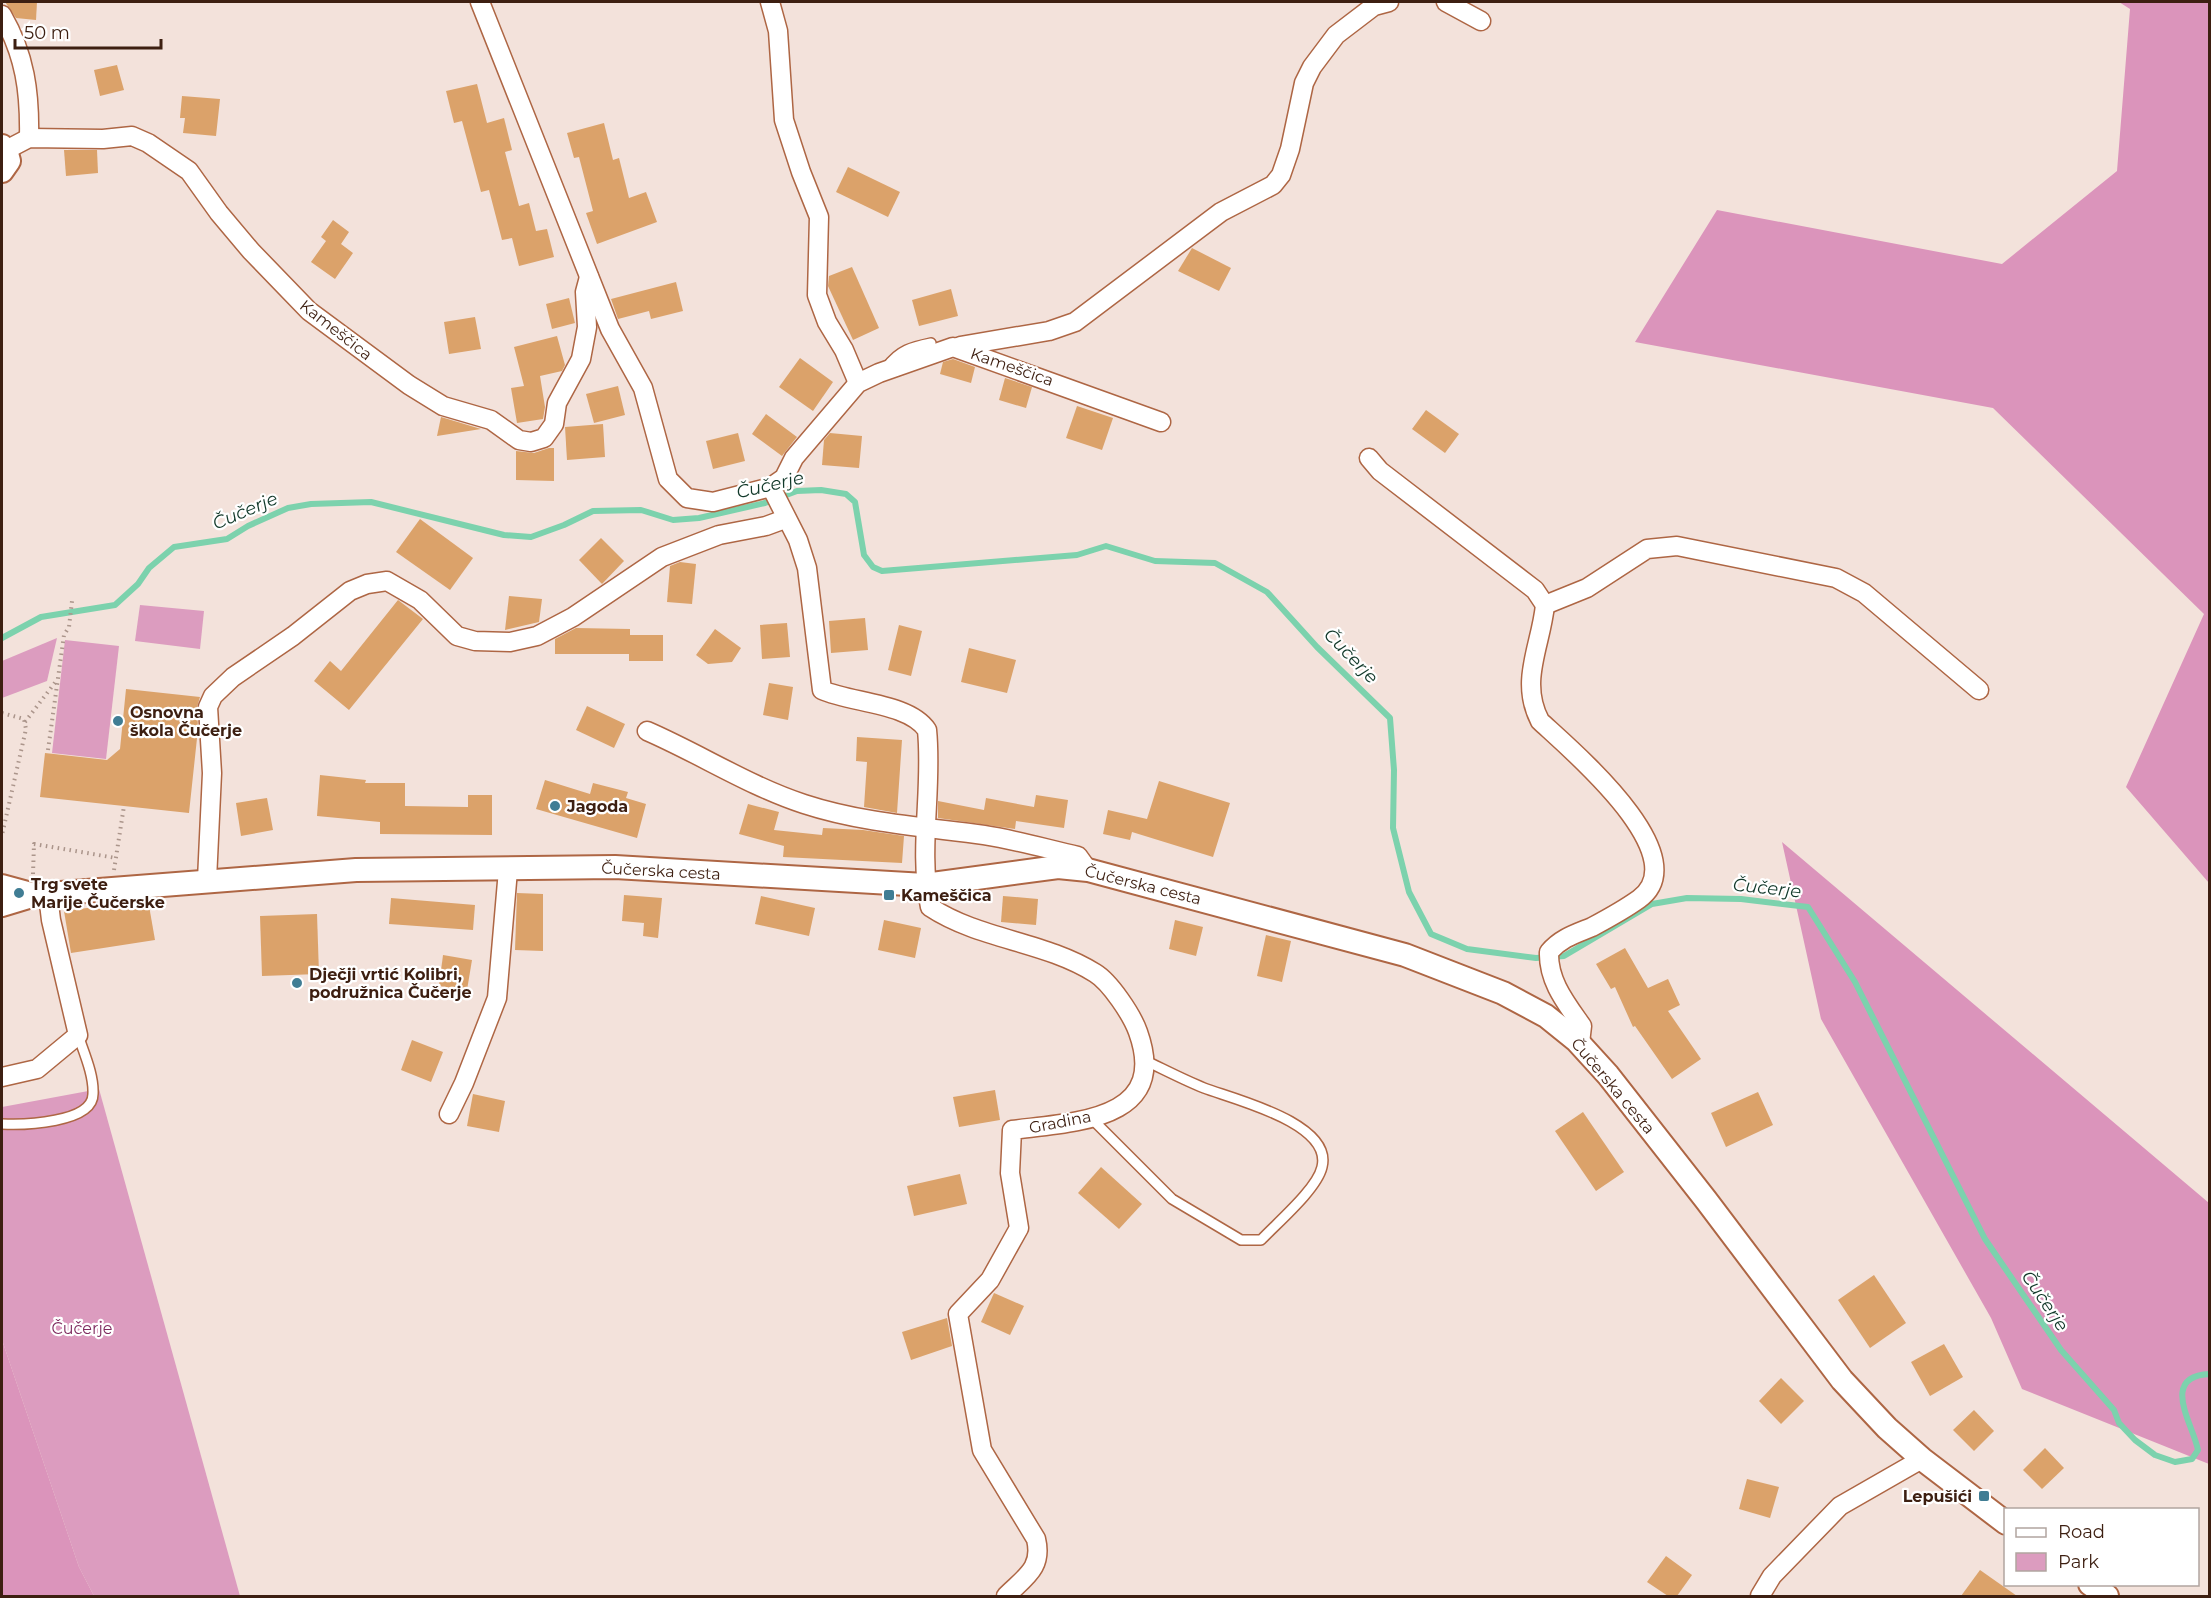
<svg xmlns="http://www.w3.org/2000/svg" width="2211" height="1598" font-family="Montserrat,sans-serif">
	<style>
		.green { fill: #dc9cbf }
		.forest { fill: #db94bb }
		.lines { fill: none; stroke-linecap: round; stroke-linejoin: round }
		.stream { stroke: #7cd2ad; stroke-width: 6 }
		.building { fill: #dba26a }
		.service-casing { stroke: #ae6644; stroke-width: 12 }
		.minor-casing { stroke: #ae6644; stroke-width: 21 }
		.tertiary-casing { stroke: #ae6644; stroke-width: 26 }
		.path { stroke: #ab958b; stroke-width: 4; stroke-dasharray: 1.5 4.5; stroke-linecap: butt }
		.service { stroke: #fff; stroke-width: 9 }
		.minor { stroke: #fff; stroke-width: 18 }
		.tertiary { stroke: #fff; stroke-width: 22 }
		.poi-dot { fill: #407d94; stroke: #fff; stroke-width: 2 }
		.labels { text-anchor: middle; dominant-baseline: central; stroke-width: 4.5; stroke-linejoin: round; paint-order: stroke }
		.street-label { font-size: 16px; fill: #3d1f11; stroke: #fff }
		.poi-label { font-size: 16px; font-weight: bold; fill: #3d1f11; stroke: #fff; text-anchor: start }
		.park-label { font-size: 16px; fill: #7e2b5f; stroke: #fff }
		.water-label { font-size: 18px; font-style: italic; fill: #113829; stroke: #fff }
	</style>
	<rect width="100%" height="100%" fill="#f3e2db"/>
	<!-- green -->
	<g class="green">
		<path d="M140 605 204 611 200 649 135 641Z"/>
		<path d="M57 638 47 681 2 698V661Z"/>
		<path d="M65 640 119 646 106 759 52 753Z"/>
		<path d="M99 1089 240 1596H94L79 1567 2 1340V1107Z"/>
	</g>
	<!-- forest -->
	<g class="forest">
		<path d="M2119 2H2209V883L2126 787 2204 614 1993 408 1635 342 1717 210 2002 264 2117 171 2130 9Z"/>
		<path d="M1782 842 2209 1203V1464L2022 1389 1991 1318 1821 1019Z"/>
		<path d="M2 1340 79 1567 94 1596H2Z"/>
	</g>
	<g class="lines">
		<!-- stream -->
		<path class="stream" d="M2 638 41 617 115 605 138 584 149 568 174 547 227 539 248 526 288 508 311 504 371 502 504 535 531 537 564 525 593 511 641 510 673 520 699 518 765 503 797 491 821 490 846 494 855 502 864 555 873 567 882 571 1077 555 1106 546 1155 561 1215 563 1267 592 1317 647 1390 718 1394 770 1393 828 1409 892 1431 934 1467 949 1536 958 1564 956 1652 904 1687 898 1741 899 1808 907 1855 982 1985 1239 2061 1350 2114 1410 2119 1423 2135 1440 2155 1455 2175 1462 2192 1459 2198 1450C2193 1424 2159 1376 2210 1374"/>
	</g>
	<!-- building -->
	<g class="building">
		<path d="M5 2H37L36 20 16 18Z"/>
		<path d="M117 65 124 90 100 96 94 70Z"/>
		<path d="M477 84 487 123 504 118 512 150 505 152 519 206 529 203 536 231 547 229 554 257 519 266 512 238 502 240 489 190 481 192 462 121 454 123 446 91Z"/>
		<path d="M182 96 220 99 216 136 183 133 185 118H180Z"/>
		<path d="M604 123 613 160 619 158 629 198 646 192 657 222 597 244 586 213 593 211 579 157 574 158 567 133Z"/>
		<path d="M64 150H97L98 173 66 176Z"/>
		<path d="M848 167 900 192 888 217 836 192Z"/>
		<path d="M333 220 349 232 341 244 353 253 335 279 311 262 326 241 321 237Z"/>
		<path d="M1192 248 1231 268 1219 291 1178 271Z"/>
		<path d="M852 267 879 328 853 340 828 286 829 276Z"/>
		<path d="M676 282 683 311 651 319 649 311 618 319 611 299Z"/>
		<path d="M951 289 958 316 919 326 912 300Z"/>
		<path d="M569 298 575 323 552 329 546 304Z"/>
		<path d="M475 317 481 349 449 354 444 322Z"/>
		<path d="M557 336 565 365 562 371 540 376 545 407 543 419 517 423 511 388 524 386 514 347Z"/>
		<path d="M800 358 833 382 813 411 779 387Z"/>
		<path d="M953 359 975 367 971 383 940 374 943 362Z"/>
		<path d="M1005 378 1032 387 1026 408 999 400Z"/>
		<path d="M618 386 625 415 594 423 586 394Z"/>
		<path d="M1077 406 1113 418 1102 450 1066 438Z"/>
		<path d="M1426 410 1459 434 1445 453 1412 429Z"/>
		<path d="M766 414 797 437 782 456 752 434Z"/>
		<path d="M441 417 481 429 437 436Z"/>
		<path d="M603 424 605 457 567 460 565 427Z"/>
		<path d="M738 433 745 461 713 469 706 441Z"/>
		<path d="M830 433 862 436 859 468 822 465 824 440Z"/>
		<path d="M549 448H554V481L516 480V451L534 453Z"/>
		<path d="M420 519 473 558 450 590 396 552Z"/>
		<path d="M601 538 624 561 602 584 579 560Z"/>
		<path d="M680 562 696 564 692 604 667 602 670 566Z"/>
		<path d="M509 596 542 599 539 622 505 630Z"/>
		<path d="M398 600 423 619 349 710 314 681 330 661 341 671Z"/>
		<path d="M865 618 868 650 831 653 829 621Z"/>
		<path d="M787 623 790 657 762 659 760 625Z"/>
		<path d="M899 625 922 631 911 676 888 670Z"/>
		<path d="M576 628 630 629V635H663V661H629V654H555V639Z"/>
		<path d="M715 629 741 648 732 662 708 664 696 655Z"/>
		<path d="M969 648 1016 660 1007 693 961 682Z"/>
		<path d="M769 683 793 687 788 720 763 715Z"/>
		<path d="M126 689 200 697 197 707 198 729 189 813 40 797 45 753 107 760 120 749Z"/>
		<path d="M587 706 625 724 614 748 576 730Z"/>
		<path d="M857 737 902 740 897 813 864 807 867 762 856 761Z"/>
		<path d="M320 775 366 780 365 783H405V806L468 807V795H492V835L380 834V822L317 816Z"/>
		<path d="M545 780 590 794 593 783 628 792 626 798 646 804 637 838 536 809Z"/>
		<path d="M1159 781 1230 803 1213 857 1132 832 1130 840 1103 834 1108 810 1147 819Z"/>
		<path d="M1036 795 1068 800 1064 828 1016 821 1015 829 938 818V801L984 810 986 798 1034 807Z"/>
		<path d="M267 798 273 830 241 836 236 803Z"/>
		<path d="M748 804 779 812 774 830 822 835 823 828 863 830 904 836 902 863 783 857 784 846 739 834Z"/>
		<path d="M517 893 543 894V951L515 950Z"/>
		<path d="M624 895 662 898 658 938 643 936 644 923 622 921Z"/>
		<path d="M761 896 815 908 809 936 755 924Z"/>
		<path d="M1003 896 1038 899 1036 925 1001 922Z"/>
		<path d="M391 898 475 905 473 930 389 924Z"/>
		<path d="M148 900 155 940 71 953 64 911Z"/>
		<path d="M317 914 319 974 262 976 260 916Z"/>
		<path d="M884 920 921 928 915 958 878 950Z"/>
		<path d="M1175 920 1203 927 1196 956 1169 949Z"/>
		<path d="M1266 935 1291 941 1282 982 1257 976Z"/>
		<path d="M1625 948 1648 988 1668 979 1680 1005 1668 1011 1701 1059 1672 1079 1635 1026 1633 1027 1615 987 1611 989 1596 964Z"/>
		<path d="M443 955 472 960 467 990 439 986Z"/>
		<path d="M412 1040 443 1052 431 1082 401 1070Z"/>
		<path d="M995 1090 1000 1120 959 1127 953 1097Z"/>
		<path d="M1758 1092 1773 1125 1726 1147 1711 1113Z"/>
		<path d="M473 1094 505 1101 499 1132 467 1126Z"/>
		<path d="M1583 1112 1624 1172 1596 1191 1555 1131Z"/>
		<path d="M1101 1167 1142 1204 1119 1229 1078 1193Z"/>
		<path d="M960 1174 967 1204 914 1216 907 1186Z"/>
		<path d="M1874 1275 1906 1323 1870 1348 1838 1300Z"/>
		<path d="M994 1293 1024 1306 1010 1335 981 1322Z"/>
		<path d="M947 1318 952 1346 911 1360 902 1332Z"/>
		<path d="M1944 1344 1963 1377 1930 1396 1911 1362Z"/>
		<path d="M1781 1378 1804 1401 1781 1424 1759 1401Z"/>
		<path d="M1974 1410 1994 1431 1974 1451 1953 1430Z"/>
		<path d="M2045 1448 2064 1468 2042 1489 2023 1470Z"/>
		<path d="M1747 1479 1779 1487 1770 1518 1739 1509Z"/>
		<path d="M1666 1556 1692 1575 1677 1596H1668L1647 1582Z"/>
		<path d="M1980 1570 2017 1596H1961Z"/>
	</g>
	<g class="lines">
		<!-- service casing -->
		<g class="service-casing">
			<g id="service">
				<path d="M887 367C899 350 912 347 931 343"/>
				<path d="M1091 1118 1172 1199 1241 1240H1261C1278 1222 1317 1189 1322 1167 1333 1123 1233 1099 1204 1088 1184 1080 1165 1070 1146 1061"/>
				<path d="M2 1124C23 1125 93 1123 93 1094 94 1075 84 1053 78 1035"/>
			</g>
		</g>
		<!-- minor casing -->
		<g class="minor-casing">
			<g id="minor">
				<path d="M480 2 610 329 643 388 668 479 687 498 713 502 771 487"/>
				<path d="M770 2 778 31 784 120 801 172 819 217 817 295 827 322 844 350 858 383"/>
				<path d="M1446 2 1481 21"/>
				<path d="M2 15C25 55 30 92 29 138"/>
				<path d="M6 150 29 138 103 139 132 136 148 143 189 171 219 213 251 251 309 311 409 385 443 406 491 420 519 440 531 442 544 438 554 424 557 403 581 359 587 327 585 292 589 277"/>
				<path d="M960 346 1049 331 1075 322 1221 212 1273 185 1281 175 1290 149 1304 83 1312 67 1336 35 1374 6 1389 2"/>
				<path d="M1369 458 1380 471 1535 590 1545 605C1541 646 1519 681 1540 721 1570 749 1698 856 1639 899 1625 909 1607 919 1592 927 1575 934 1561 938 1549 952 1548 981 1566 1003 1582 1026L1580 1043"/>
				<path d="M1545 605 1587 588 1647 549 1677 546 1836 578 1864 593 1979 690"/>
				<path d="M647 731C700 754 749 786 804 804 862 823 925 827 984 835 1016 840 1047 849 1078 856L1088 870"/>
				<path d="M207 880 212 773 208 707 213 696 233 677 293 636 350 591 367 584 387 581 420 600 457 636 475 641 510 642 537 636 573 617 662 557 719 535 766 526 785 519"/>
				<path d="M2 1077 37 1069 78 1035 51 920 48 895"/>
				<path d="M449 1114 464 1083 497 998 508 870"/>
				<path d="M1006 1596C1025 1577 1043 1568 1036 1539L982 1450 958 1314 990 1280 1019 1228 1010 1173 1012 1130C1074 1122 1170 1121 1138 1032 1132 1015 1110 982 1095 973 1044 941 980 940 930 907 918 849 933 788 927 730 909 703 851 703 822 690L807 568 798 540 771 487 784 478 794 458 858 383 879 373 953 347 1161 422"/>
				<path d="M1760 1596 1772 1576 1840 1506 1922 1459"/>
			</g>
		</g>
		<!-- tertiary casing -->
		<g class="tertiary-casing">
			<g id="tertiary">
				<path d="M2 146 6 150 9 161 2 171"/>
				<path d="M2 886 35 895"/>
				<path d="M2 905 35 895 356 870 615 867 925 885 1058 867 1088 870 1405 955 1503 993 1546 1016 1577 1041 1608 1075 1706 1200 1842 1380 1887 1428 1922 1459 2006 1523"/>
				<path d="M2090 1584 2107 1596"/>
			</g>
		</g>
		<!-- path -->
		<g class="path">
			<path d="M2 713 24 719 26 729 2 835"/>
			<path d="M25 722 57 680"/>
			<path d="M48 750 64 635 69 627 72 601"/>
			<path d="M114 870 124 806"/>
			<path d="M33 874 34 844 116 858"/>
		</g>
		<!-- service -->
		<use href="#service" class="service"/>
		<!-- minor -->
		<use href="#minor" class="minor"/>
		<!-- tertiary -->
		<use href="#tertiary" class="tertiary"/>
	</g>
	<!-- markers -->
	<g class="poi-dot">
		<circle cx="118" cy="721" r="6"/>
		<circle cx="555" cy="806" r="6"/>
		<circle cx="19" cy="893" r="6"/>
		<rect x="883" y="889" width="12" height="12" rx="3"/>
		<circle cx="297" cy="983" r="6"/>
		<rect x="1978" y="1490" width="12" height="12" rx="3"/>
	</g>
	<g class="labels">
		<!-- street labels -->
		<g class="street-label">
			<text transform="translate(336 330) rotate(38)">Kameščica</text>
			<text transform="translate(1012 367) rotate(19)">Kameščica</text>
			<text transform="translate(661 871) rotate(3)">Čučerska cesta</text>
			<text transform="translate(1143 885) rotate(14)">Čučerska cesta</text>
			<text transform="translate(1613 1086) rotate(50)">Čučerska cesta</text>
			<text transform="translate(1060 1122) rotate(-11)">Gradina</text>
		</g>
		<!-- poi labels -->
		<g class="poi-label">
			<text x="130" y="712">Osnovna<tspan x="130" dy="18">škola Čučerje</tspan></text>
			<text x="567" y="806">Jagoda</text>
			<text x="31" y="884">Trg svete<tspan x="31" dy="18">Marije Čučerske</tspan></text>
			<text x="901" y="895">Kameščica</text>
			<text x="309" y="974">Dječji vrtić Kolibri,<tspan x="309" dy="18">podružnica Čučerje</tspan></text>
			<text x="1972" y="1496" text-anchor="end">Lepušići</text>
		</g>
		<!-- park labels -->
		<g class="park-label">
			<text x="82" y="1328">Čučerje</text>
		</g>
		<!-- water labels -->
		<g class="water-label">
			<text transform="translate(770 485) rotate(-13)">Čučerje</text>
			<text transform="translate(245 511) rotate(-23)">Čučerje</text>
			<text transform="translate(1351 656) rotate(46)">Čučerje</text>
			<text transform="translate(1767 888) rotate(6)">Čučerje</text>
			<text transform="translate(2045 1301) rotate(56)">Čučerje</text>
		</g>
	</g>
	<!-- border -->
	<rect width="2211" height="1598" fill="none" stroke="#3d1f11" stroke-width="6"/>
	<!-- legend -->
	<rect x="2004" y="1508" width="195" height="78" fill="#ffffff" stroke="#b1a5a0" stroke-width="1.5"/>
	<rect x="2016" y="1528" width="30" height="9" fill="#ffffff" stroke="#b1a5a0" stroke-width="1.5"/>
	<text x="2058" y="1538" font-size="18" fill="#3d1f11">Road</text>
	<rect x="2016" y="1553" width="30" height="18" fill="#dc9cbf" stroke="#b1a5a0" stroke-width="1.5"/>
	<text x="2058" y="1568" font-size="18" fill="#3d1f11">Park</text>
	<!-- scale -->
	<path d="M15 39v9h146v-9" fill="none" stroke="#3d1f11" stroke-width="3"/>
	<text x="24" y="39" font-size="18" fill="#3d1f11" stroke="#ffffff" stroke-width="4.5" paint-order="stroke">50 m</text>
</svg>
